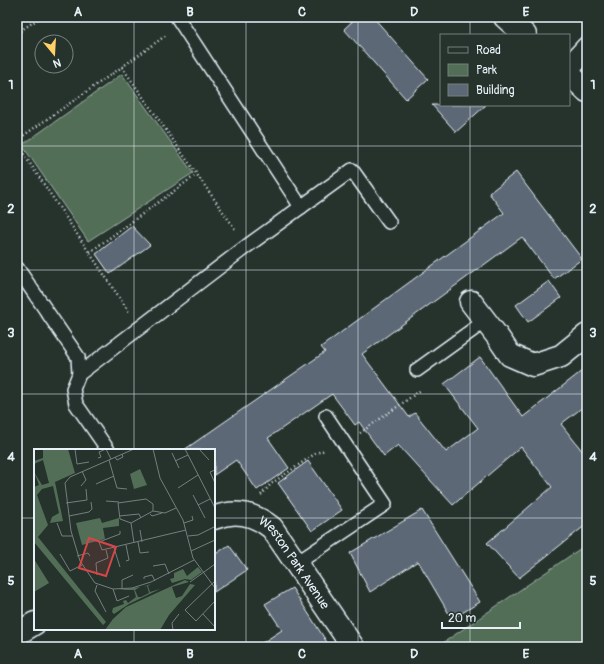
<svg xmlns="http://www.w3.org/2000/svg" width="604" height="664" font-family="Pangolin,sans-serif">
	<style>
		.green { fill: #526e56; stroke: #9db0a7 }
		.building { fill: #5c6875; stroke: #e8f1f8 }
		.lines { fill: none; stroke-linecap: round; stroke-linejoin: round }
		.service-casing { stroke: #e8f1f8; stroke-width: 16 }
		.minor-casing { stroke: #e8f1f8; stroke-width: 25 }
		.tertiary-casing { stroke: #e8f1f8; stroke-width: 25 }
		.path { stroke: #e8f1f8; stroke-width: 2.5; stroke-dasharray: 1 3; stroke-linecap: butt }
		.service { stroke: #26332d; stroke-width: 13 }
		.minor { stroke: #26332d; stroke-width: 22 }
		.tertiary { stroke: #26332d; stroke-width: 22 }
		.grid { fill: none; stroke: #e8f1f8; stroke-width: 1; stroke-opacity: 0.55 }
		.labels { text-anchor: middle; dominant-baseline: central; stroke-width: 4; stroke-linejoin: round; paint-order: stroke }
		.street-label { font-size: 13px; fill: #e8f1f8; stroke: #26332d }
		.inset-road { fill: none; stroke: #747f7e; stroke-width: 1 }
		.view { fill: #d94647; fill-opacity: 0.15; stroke: #d94647; stroke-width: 2 }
		.inset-edge { fill: none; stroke: #e8f1f8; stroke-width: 2 }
		.neatline { fill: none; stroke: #e8f1f8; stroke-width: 1.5 }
		.grid-label { font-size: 13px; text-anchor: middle; font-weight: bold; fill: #e8f1f8 }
	</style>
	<rect width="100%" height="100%" fill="#26332d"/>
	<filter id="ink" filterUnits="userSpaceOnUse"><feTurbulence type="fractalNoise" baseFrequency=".025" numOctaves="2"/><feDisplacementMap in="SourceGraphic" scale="8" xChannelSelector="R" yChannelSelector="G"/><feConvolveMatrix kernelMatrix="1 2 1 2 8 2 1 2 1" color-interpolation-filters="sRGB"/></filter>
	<g filter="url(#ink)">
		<!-- green -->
		<g class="green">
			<path d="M122 74 193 173 88 241 22 145Z"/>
			<path d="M587 544V647H437Z"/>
		</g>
		<!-- building -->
		<g class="building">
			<path d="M357 17H373L428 79 406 99 344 29Z"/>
			<path d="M432 105H486L456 132Z"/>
			<path d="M516 172 582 259 554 279 522 237 362 354 409 417 415 413 446 452 478 428 444 384 480 357 523 417 587 367V404L561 424 587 457V524L519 578 487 543 552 487 521 447 453 505 398 445 384 456 359 422 355 425 332 394 268 438 289 468 257 490 236 460 214 475V450H184L325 352 321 347 504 213 489 193Z"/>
			<path d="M132 226 150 245 110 274 96 254Z"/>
			<path d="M549 281 561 298 528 322 516 305Z"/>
			<path d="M308 461 342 510 312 531 278 483Z"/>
			<path d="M422 510 480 602 452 619 418 561 370 592 350 553Z"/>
			<path d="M229 545 247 570 214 592V555Z"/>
			<path d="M292 588 330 647H256L282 630 265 604Z"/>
		</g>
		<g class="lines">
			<!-- service casing -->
			<g class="service-casing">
				<g id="service">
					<path d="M301 207 352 170 389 222"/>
					<path d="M17 268 78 357 79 374"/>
					<path d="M417 370 485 321"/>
					<path d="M108 450 76 404 73 389 79 374 247 246 301 207 177 17"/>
					<path d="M297 563 385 504 326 416"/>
				</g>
			</g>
			<!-- minor casing -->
			<g class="minor-casing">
				<g id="minor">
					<path d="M569 68 587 48"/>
					<path d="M471 302 497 336 510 355 533 365 561 356 587 335"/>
					<path id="s1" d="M214 518C235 509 255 514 272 528L353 647"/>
					<path d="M17 634 35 623"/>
				</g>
			</g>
			<!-- tertiary casing -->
			<g class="tertiary-casing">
				<g id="tertiary">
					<path d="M505 17 525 35"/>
					<path d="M569 74 587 91"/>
				</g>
			</g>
			<!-- path -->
			<g class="path">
				<path d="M17 33 41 17"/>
				<path d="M122 67 165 36"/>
				<path d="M17 140 122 67 235 229"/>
				<path d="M17 144 129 312"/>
				<path d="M90 252 196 175"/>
				<path d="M360 433 421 390"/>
				<path d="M261 495 271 484 316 453 325 450"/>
			</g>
			<!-- service -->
			<use href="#service" class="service"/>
			<!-- minor -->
			<use href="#minor" class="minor"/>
			<!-- tertiary -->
			<use href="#tertiary" class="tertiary"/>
		</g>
	</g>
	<!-- grid -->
	<path class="grid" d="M134 17V450M246 17V647M358 17V647M470 17V35M470 105V647M17 146H587M17 270H587M17 394H587M17 518H35M214 518H587M134 629V647"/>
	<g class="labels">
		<!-- street labels -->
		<g class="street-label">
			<text stroke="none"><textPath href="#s1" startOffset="103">Weston Park Avenue</textPath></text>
		</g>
	</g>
	<!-- overview -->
	<g transform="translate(34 449)">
		<rect width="181" height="181" fill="#26332d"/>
		<path d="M9 0H34L41 24 21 33 29 72 16 74 18 68 25 64 19 37 8 40 3 46 14 76 4 88 72 173 69 176 0 93V38L5 36 0 23 8 36 15 34 9 11 0 15V12L9 9ZM106 20 113 36 100 40 96 25ZM66 69 68 74 85 69V77L69 79 71 90 48 96 42 74ZM0 110 15 134 0 143ZM164 118 168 123 157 131 151 130 138 134 136 130 140 129V124L149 120 153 127ZM151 131 155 133 138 138 142 149 148 147 156 135 161 136 135 166 126 181H71L79 170 92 158ZM117 135 114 137 116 143 126 140 95 155 80 165 78 163 79 159 90 155 89 152 92 151 94 154 102 148 100 141H85L106 138 101 141 104 148H107L115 144 113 137 109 138Z" fill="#526e56"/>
		<path class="inset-road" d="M41 0 43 15 55 13M100 0 36 28 31 34 37 82 46 112 61 134 79 140 98 139 117 133 160 111M119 0 126 29 149 71 159 109 181 139M151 0 181 59M165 0 175 11M138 4 145 19M81 8 83 11 89 8 88 5M64 9 67 8 65 3 72 0 77 10M75 11 83 39 93 40M141 12 154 6M181 21 176 23 181 34M62 35 80 27M47 37 52 31 48 22M144 39 164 26M159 46 171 69M72 52 85 53M32 54 53 51 52 40M164 56 176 50M119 62V55L112 50 84 54 86 70 97 74 119 62 131 64 142 59M116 65 118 67 128 64M35 67 55 63 58 60 57 53M85 67 105 65 107 69M23 74 28 87H38M97 74 100 94M150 74 159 71 158 67M106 81 108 93M86 82V85L65 93 68 101 152 81M154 87 164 86 180 78M104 93 106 104 115 103M80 99 86 118M157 102 181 91M26 105 36 122 48 116M43 107 54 104 56 107M92 112 95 111 92 96M119 117 131 115 135 125M170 123 181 115M63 126 62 114 74 109 72 101M110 130V128L118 126 121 132M181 132 151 161 162 172 181 152M156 133 170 123M63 136 61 142 72 163M79 140 83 152 95 147M88 140V131L99 126M169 165 181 178M139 181 138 174 145 165"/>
		<path class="view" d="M55 89 82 98 72 127 45 119Z"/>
		<rect width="181" height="181" class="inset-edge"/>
	</g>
	<!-- margin -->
	<rect width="604" height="664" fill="none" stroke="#26332d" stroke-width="44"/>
	<!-- legend -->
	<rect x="440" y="34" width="130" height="72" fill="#26332d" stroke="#747f7e"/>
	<rect x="448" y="47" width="20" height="6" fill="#26332d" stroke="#747f7e"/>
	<text x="476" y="54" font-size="12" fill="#e8f1f8">Road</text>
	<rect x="448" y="64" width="20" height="12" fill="#526e56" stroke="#747f7e"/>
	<text x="476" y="74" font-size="12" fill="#e8f1f8">Park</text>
	<rect x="448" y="84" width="20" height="12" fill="#5c6875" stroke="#747f7e"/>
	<text x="476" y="94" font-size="12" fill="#e8f1f8">Building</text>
	<!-- north arrow -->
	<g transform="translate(54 54) rotate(162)"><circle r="19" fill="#26332d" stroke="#747f7e"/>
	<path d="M0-3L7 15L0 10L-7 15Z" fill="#ffd166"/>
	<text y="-6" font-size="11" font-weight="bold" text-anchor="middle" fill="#e8f1f8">N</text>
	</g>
	<!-- scale -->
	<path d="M442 622v6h78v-6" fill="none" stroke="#e8f1f8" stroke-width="2"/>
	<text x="448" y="622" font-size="12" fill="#e8f1f8" stroke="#26332d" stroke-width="3" paint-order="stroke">20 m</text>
	<rect x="22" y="22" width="560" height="620" class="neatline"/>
	<g class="grid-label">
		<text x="78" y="16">A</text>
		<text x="190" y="16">B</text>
		<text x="302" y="16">C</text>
		<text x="414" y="16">D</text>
		<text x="526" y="16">E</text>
		<text x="11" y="89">1</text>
		<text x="593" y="89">1</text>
		<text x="11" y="213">2</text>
		<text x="593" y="213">2</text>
		<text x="11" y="337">3</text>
		<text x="593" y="337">3</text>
		<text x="11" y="461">4</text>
		<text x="593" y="461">4</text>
		<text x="11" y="585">5</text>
		<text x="593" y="585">5</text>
		<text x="78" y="658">A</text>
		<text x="190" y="658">B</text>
		<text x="302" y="658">C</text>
		<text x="414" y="658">D</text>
		<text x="526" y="658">E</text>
	</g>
</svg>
